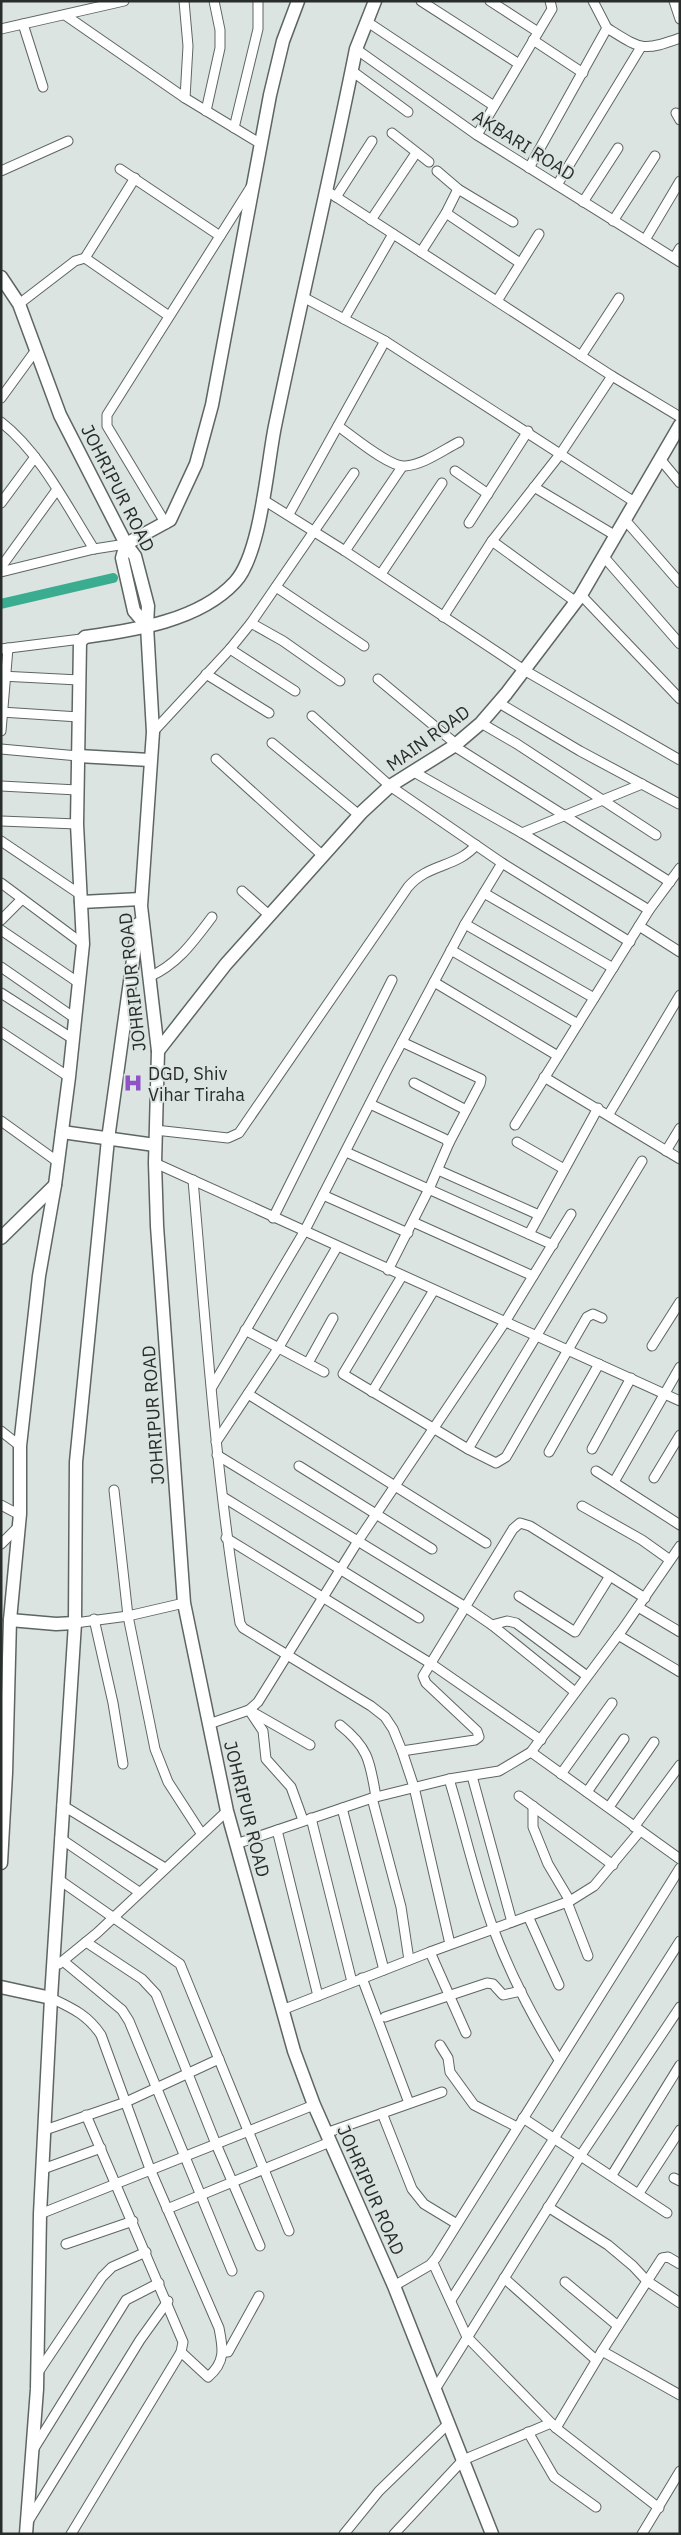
<svg xmlns="http://www.w3.org/2000/svg" width="681" height="2535" font-family="'IBM Plex Sans',sans-serif">
	<style>
		.lines { fill: none; stroke-linecap: round; stroke-linejoin: round }
		.canal { stroke: #3aac8f; stroke-width: 10 }
		.street-casing { stroke: #5e6663; stroke-width: 11 }
		.secondary-casing { stroke: #5e6663; stroke-width: 15 }
		.street { stroke: #fff; stroke-width: 9 }
		.secondary { stroke: #fff; stroke-width: 12 }
		.labels { text-anchor: middle; dominant-baseline: central; stroke-width: 4; stroke-linejoin: round; paint-order: stroke }
		.street-label { font-size: 18px; fill: #282c2a; stroke: #dbe4e0 }
		.poi-label { font-size: 18px; fill: #282c2a; stroke: #dbe4e0; text-anchor: start }
	</style>
	<rect width="100%" height="100%" fill="#dbe4e0"/>
	<g class="lines">
		<!-- canal -->
		<path class="canal" d="M1 604 113 578"/>
		<!-- street casing -->
		<g class="street-casing">
			<g id="street">
				<path d="M184 1 188 46 185 98"/>
				<path d="M421 1 519 64"/>
				<path d="M490 1 538 32"/>
				<path d="M674 1 680 19"/>
				<path d="M65 15 185 98 261 144"/>
				<path d="M366 21 494 106"/>
				<path d="M23 24 43 87"/>
				<path d="M607 28C641 49 642 52 680 38"/>
				<path d="M1 29 124 1"/>
				<path d="M533 40 583 73"/>
				<path d="M356 49 477 135 680 262"/>
				<path d="M352 71 408 112"/>
				<path d="M206 111 220 48V30L214 1"/>
				<path d="M676 113 680 120"/>
				<path d="M234 128 258 29V1"/>
				<path d="M392 133 429 162"/>
				<path d="M477 135 552 9 550 1"/>
				<path d="M529 168 607 28 593 1"/>
				<path d="M120 169 220 236"/>
				<path d="M1 171 68 141"/>
				<path d="M437 171 458 189 513 222"/>
				<path d="M557 185 641 47"/>
				<path d="M327 191 612 376 680 417"/>
				<path d="M336 197 372 141"/>
				<path d="M583 202 618 148"/>
				<path d="M446 213 520 263"/>
				<path d="M371 220 416 153"/>
				<path d="M613 221 655 156"/>
				<path d="M645 240 680 181"/>
				<path d="M421 252 446 213 458 189"/>
				<path d="M85 258 135 178"/>
				<path d="M674 258 680 248"/>
				<path d="M303 297 385 341 636 503"/>
				<path d="M497 301 539 234"/>
				<path d="M19 304 75 261 85 258 169 316"/>
				<path d="M344 319 393 234"/>
				<path d="M581 356 619 298"/>
				<path d="M1 398 36 350"/>
				<path d="M1 422C40 452 68 508 94 549"/>
				<path d="M338 426C351 435 390 468 405 466 423 465 443 450 459 442"/>
				<path d="M661 460 680 483"/>
				<path d="M455 471 488 494"/>
				<path d="M534 487 616 536"/>
				<path d="M262 499 345 551 524 670 680 760"/>
				<path d="M1 503 35 457"/>
				<path d="M289 514 385 341"/>
				<path d="M626 521 680 583"/>
				<path d="M469 523 528 431"/>
				<path d="M166 524 107 426V415L251 187"/>
				<path d="M492 541 576 602"/>
				<path d="M345 551 402 467"/>
				<path d="M604 557 680 644"/>
				<path d="M1 567 56 491"/>
				<path d="M1 572 94 549 126 544"/>
				<path d="M381 574 442 483"/>
				<path d="M276 587 364 646"/>
				<path d="M581 595 680 699"/>
				<path d="M443 617 492 541 561 453 612 376"/>
				<path d="M251 623 283 641 340 681"/>
				<path d="M1 649 81 639"/>
				<path d="M230 649 295 691"/>
				<path d="M206 674 269 713"/>
				<path d="M1 676 79 680"/>
				<path d="M378 679 456 744"/>
				<path d="M499 703 580 751 679 804"/>
				<path d="M1 712 79 717"/>
				<path d="M312 716 390 786 502 863 630 942"/>
				<path d="M481 723 517 744 656 835"/>
				<path d="M1 731 8 648"/>
				<path d="M153 732 230 649 251 623 354 473"/>
				<path d="M272 743 359 815"/>
				<path d="M454 746 670 882"/>
				<path d="M1 749 78 756"/>
				<path d="M216 759 322 855"/>
				<path d="M414 772 522 833 649 910"/>
				<path d="M1 786 77 790"/>
				<path d="M1 821 77 824"/>
				<path d="M522 833 642 784"/>
				<path d="M1 841 81 895"/>
				<path d="M1 883 83 944"/>
				<path d="M242 891 269 915"/>
				<path d="M484 893 613 968"/>
				<path d="M1 920 22 899"/>
				<path d="M465 924 594 998"/>
				<path d="M639 926 680 952"/>
				<path d="M1 930 79 983"/>
				<path d="M451 950 578 1024"/>
				<path d="M1 967 76 1019"/>
				<path d="M149 977C178 964 193 942 212 917"/>
				<path d="M434 982 558 1056"/>
				<path d="M1 993 73 1039"/>
				<path d="M1 1032 69 1077"/>
				<path d="M402 1042 481 1079 480 1084 449 1143"/>
				<path d="M544 1077 680 1159"/>
				<path d="M414 1083 466 1110"/>
				<path d="M370 1104 445 1139 449 1143 429 1189 388 1270"/>
				<path d="M609 1114 680 995"/>
				<path d="M1 1121 58 1162"/>
				<path d="M515 1125 649 910 680 868"/>
				<path d="M155 1130 228 1138 239 1133 408 887C428 863 457 868 476 845"/>
				<path d="M517 1142 564 1169"/>
				<path d="M666 1151 680 1128"/>
				<path d="M346 1152 553 1245"/>
				<path d="M155 1163 680 1401"/>
				<path d="M438 1170 539 1215"/>
				<path d="M193 1180C206 1328 216 1477 240 1623L243 1628 371 1706 385 1717 393 1729 402 1751 414 1787 450 1944"/>
				<path d="M323 1195 408 1233"/>
				<path d="M273 1218 392 980"/>
				<path d="M413 1222 533 1276"/>
				<path d="M529 1234 598 1108"/>
				<path d="M402 1276 343 1374 468 1449 496 1463 506 1457 587 1317 593 1314 602 1318"/>
				<path d="M245 1330 324 1372"/>
				<path d="M652 1346 680 1302"/>
				<path d="M308 1363 333 1318"/>
				<path d="M212 1387 304 1232 387 1070 465 924 502 863"/>
				<path d="M372 1392 434 1290"/>
				<path d="M248 1394 486 1543"/>
				<path d="M1 1431 20 1446"/>
				<path d="M216 1442 279 1347 337 1247"/>
				<path d="M468 1449 642 1161"/>
				<path d="M592 1449 631 1378"/>
				<path d="M549 1452 599 1364"/>
				<path d="M217 1455 464 1606 492 1625 575 1692"/>
				<path d="M299 1466 432 1549"/>
				<path d="M596 1471 680 1525"/>
				<path d="M654 1478 680 1435"/>
				<path d="M614 1482 680 1367"/>
				<path d="M114 1490 128 1616 155 1749 168 1782 201 1833"/>
				<path d="M223 1497 419 1618"/>
				<path d="M1 1505 20 1515"/>
				<path d="M582 1506 642 1540 670 1560"/>
				<path d="M226 1538 430 1663 541 1740"/>
				<path d="M1 1544 19 1526"/>
				<path d="M519 1596 575 1632 610 1576"/>
				<path d="M638 1607 680 1632"/>
				<path d="M94 1619 113 1703 123 1764"/>
				<path d="M75 1623 128 1616 184 1603"/>
				<path d="M492 1625 507 1621 516 1623 587 1676"/>
				<path d="M618 1635 680 1672"/>
				<path d="M249 1710 263 1731 266 1759 291 1787 303 1820"/>
				<path d="M254 1713 310 1745"/>
				<path d="M209 1724 249 1710 258 1702 358 1541 505 1322 571 1214"/>
				<path d="M340 1725C369 1748 370 1762 376 1797"/>
				<path d="M402 1751 475 1740 479 1737 477 1731 426 1683 423 1676 513 1529 520 1523 530 1526 645 1598"/>
				<path d="M531 1752 680 1859"/>
				<path d="M561 1774 612 1703"/>
				<path d="M472 1776 512 1922"/>
				<path d="M449 1779C464 1828 475 1879 493 1928 510 1974 533 2018 559 2060"/>
				<path d="M587 1792 624 1739"/>
				<path d="M519 1796 613 1865"/>
				<path d="M372 1798 401 1907 409 1960"/>
				<path d="M62 1805 165 1868"/>
				<path d="M533 1806V1827L548 1864 570 1901"/>
				<path d="M609 1807 654 1742"/>
				<path d="M342 1808 384 1970"/>
				<path d="M311 1818 352 1982"/>
				<path d="M634 1827 680 1765"/>
				<path d="M277 1830 318 1996"/>
				<path d="M60 1838 139 1892"/>
				<path d="M236 1844 372 1798 449 1779 499 1771 531 1752 622 1630 680 1546"/>
				<path d="M58 1879 180 1964 289 2231"/>
				<path d="M567 1902 588 1956"/>
				<path d="M528 1916 559 1985"/>
				<path d="M86 1942 142 1979 156 1994 216 2144 260 2246"/>
				<path d="M430 1952 466 2033"/>
				<path d="M63 1961 122 2010 129 2021 232 2271"/>
				<path d="M59 1964 97 1933 227 1811"/>
				<path d="M362 1978 409 2103"/>
				<path d="M51 1998C72 2008 88 2015 101 2035L150 2169 219 2328C223 2348 226 2362 208 2377L181 2352"/>
				<path d="M282 2010 430 1952 570 1901 594 1886 640 1831"/>
				<path d="M385 2017 487 1983 493 1984 503 1995 521 1991"/>
				<path d="M440 2045 448 2058 450 2072 474 2105 517 2127"/>
				<path d="M382 2113 412 2189 424 2204 457 2224"/>
				<path d="M523 2118 667 2213"/>
				<path d="M45 2130 126 2102 219 2059"/>
				<path d="M326 2133 442 2092"/>
				<path d="M43 2169 101 2148"/>
				<path d="M612 2175 680 2065"/>
				<path d="M674 2178 680 2181"/>
				<path d="M639 2193 680 2130"/>
				<path d="M548 2207 608 2245 633 2266 647 2281 680 2303"/>
				<path d="M167 2209 330 2142"/>
				<path d="M40 2214 314 2105"/>
				<path d="M66 2244 133 2221"/>
				<path d="M433 2263 467 2337 556 2428 659 2508"/>
				<path d="M504 2278 596 2360"/>
				<path d="M565 2282 618 2326"/>
				<path d="M394 2286 430 2265 436 2258 680 1868"/>
				<path d="M451 2300 680 1941"/>
				<path d="M602 2351 662 2258 668 2257 680 2264"/>
				<path d="M224 2352H228L259 2296"/>
				<path d="M37 2374 102 2277 112 2267 146 2252"/>
				<path d="M434 2391 581 2155 680 2007"/>
				<path d="M556 2428 602 2351 680 2395"/>
				<path d="M528 2432 554 2477 596 2507"/>
				<path d="M33 2450 126 2300 159 2283"/>
				<path d="M29 2520 140 2340 168 2301"/>
				<path d="M71 2534 181 2352 183 2342 86 2115"/>
				<path d="M344 2534 379 2491 448 2424"/>
				<path d="M394 2534 463 2460 551 2423"/>
				<path d="M642 2534 680 2471"/>
			</g>
		</g>
		<!-- secondary casing -->
		<g class="secondary-casing">
			<g id="secondary">
				<path d="M1 277 19 304 60 415 126 544 135 556 148 606 147 626 153 732 141 906 158 1051 155 1163 157 1226 184 1603 227 1811 294 2051 314 2105 394 2286 492 2534"/>
				<path d="M147 626 134 611 122 558 126 544 170 520 196 464 212 405 270 95 283 41 298 1"/>
				<path d="M78 756 150 760"/>
				<path d="M81 902 141 899"/>
				<path d="M158 1051 226 964 362 812 390 786 454 746 481 723 506 694 581 595 680 425"/>
				<path d="M62 1132 155 1145"/>
				<path d="M1 1238 55 1185"/>
				<path d="M10 1620 56 1624 75 1623"/>
				<path d="M1 1863 6 1773 10 1620 20 1514V1446L39 1276 55 1185 69 1077 83 944 77 824 80 642 85 637C135 630 199 621 235 582 261 554 267 465 275 426 301 300 331 175 356 49L375 1"/>
				<path d="M1 1987 51 1998"/>
				<path d="M26 2534 37 2389 40 2214 51 1998 75 1623 76 1462 108 1139 138 924"/>
			</g>
		</g>
		<!-- street -->
		<use href="#street" class="street"/>
		<!-- secondary -->
		<use href="#secondary" class="secondary"/>
	</g>
	<!-- icons -->
	<defs>
		<g id="hospital-bare" transform="scale(1.5)"><path d="M-5-5h3v3.5h4V-5h3V5h-3V1.5h-4V5h-3Z" fill="#8f52c8" stroke="#dbe4e0" stroke-width="2.5" paint-order="stroke"/></g>
	</defs>
	<g fill-rule="evenodd">
		<use href="#hospital-bare" x="133" y="1083"/>
	</g>
	<g class="labels">
		<!-- street labels -->
		<g class="street-label">
			<text transform="translate(524 145) rotate(32)">AKBARI ROAD</text>
			<text transform="translate(118 488) rotate(63)">JOHRIPUR ROAD</text>
			<text transform="translate(428 738) rotate(-36)">MAIN ROAD</text>
			<text transform="translate(132 982) rotate(-96)">JOHRIPUR ROAD</text>
			<text transform="translate(153 1415) rotate(-94)">JOHRIPUR ROAD</text>
			<text transform="translate(247 1809) rotate(76)">JOHRIPUR ROAD</text>
			<text transform="translate(371 2190) rotate(66)">JOHRIPUR ROAD</text>
		</g>
		<!-- poi labels -->
		<g class="poi-label">
			<text x="148" y="1073">DGD, Shiv<tspan x="148" dy="21">Vihar Tiraha</tspan></text>
		</g>
	</g>
	<!-- border -->
	<rect width="681" height="2535" fill="none" stroke="#282c2a" stroke-width="5"/>
</svg>
